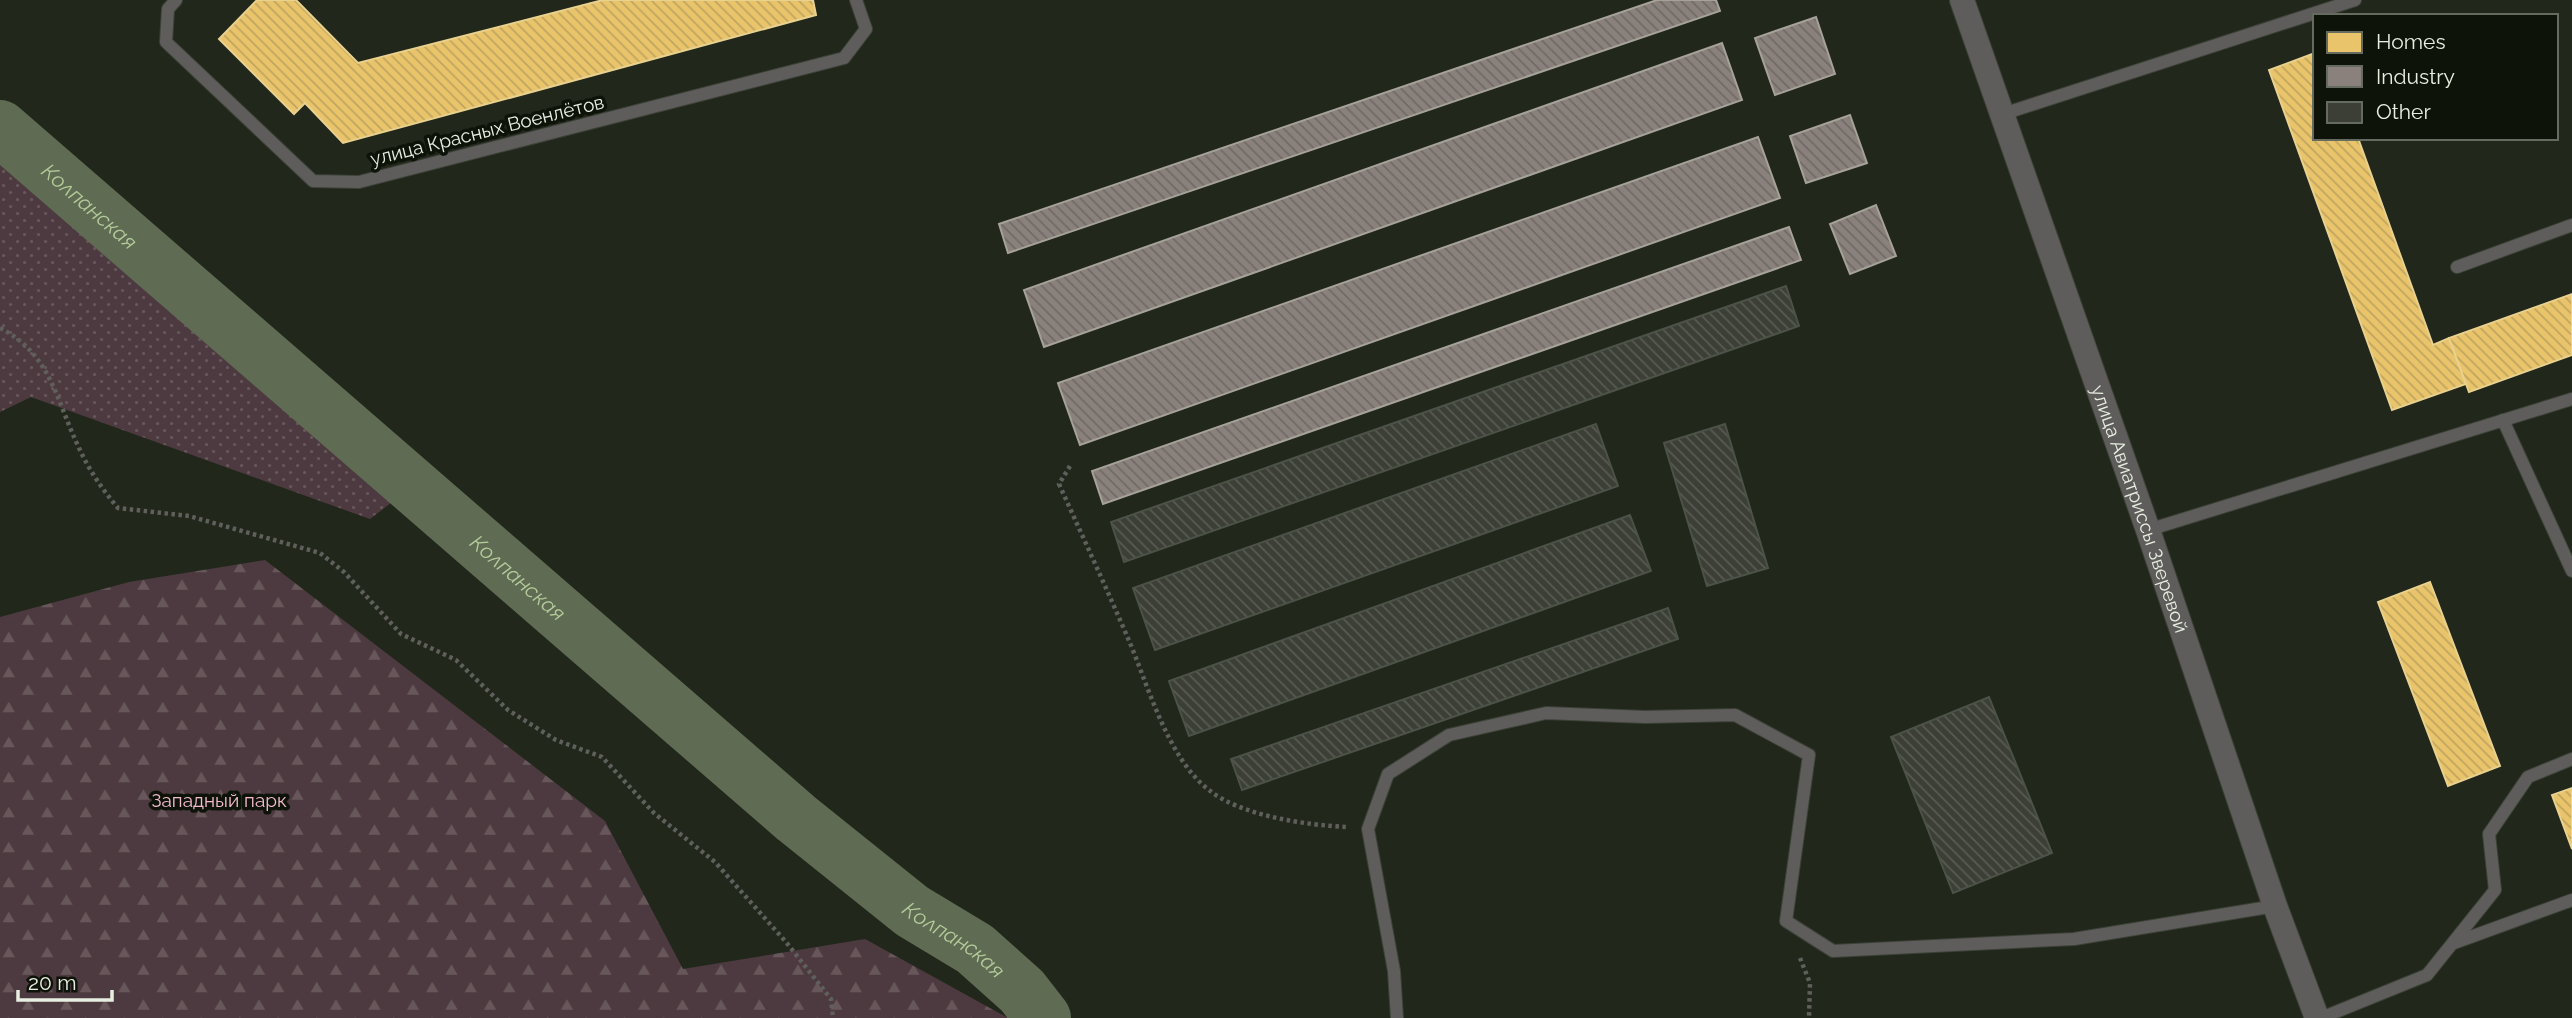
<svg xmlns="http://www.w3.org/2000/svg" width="2572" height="1018" font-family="Raleway,sans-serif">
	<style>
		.forest { fill: url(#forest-firs) }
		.garden { fill: url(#garden-dots) }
		.homes { fill: url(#homes-back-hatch); stroke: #e9d18e; stroke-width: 2 }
		.industry { fill: url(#industry-back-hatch); stroke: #a6a29a; stroke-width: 2 }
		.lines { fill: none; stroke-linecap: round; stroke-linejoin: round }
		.river { stroke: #5f6b53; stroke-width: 56 }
		.building { fill: url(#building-back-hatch); stroke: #4c5247; stroke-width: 2 }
		.service-casing { stroke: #3d4238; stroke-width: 14 }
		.minor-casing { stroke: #3d4238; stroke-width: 26 }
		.path { stroke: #5f5f5c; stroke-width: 4.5; stroke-dasharray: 3.5 3.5; stroke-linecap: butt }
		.service { stroke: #5f5d5c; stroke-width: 12 }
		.minor { stroke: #5f5d5c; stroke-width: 24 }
		.labels { text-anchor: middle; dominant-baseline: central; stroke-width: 7; stroke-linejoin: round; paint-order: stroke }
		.street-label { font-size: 19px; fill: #e8efe1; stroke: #0e1309 }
		.park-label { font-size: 19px; fill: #f4bbd0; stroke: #0e1309 }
		.water-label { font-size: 21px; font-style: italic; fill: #b3cb9a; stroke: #0e1309 }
	</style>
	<defs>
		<pattern id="forest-firs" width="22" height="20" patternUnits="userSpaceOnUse" patternTransform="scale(1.75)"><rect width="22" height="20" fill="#4d3a40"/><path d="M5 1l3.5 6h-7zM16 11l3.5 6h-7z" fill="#67575b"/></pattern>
		<pattern id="garden-dots" width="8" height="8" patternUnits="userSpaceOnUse" patternTransform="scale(1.75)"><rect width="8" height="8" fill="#4d3a40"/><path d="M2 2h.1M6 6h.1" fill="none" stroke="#67575b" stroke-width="1.8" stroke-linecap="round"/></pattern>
		<pattern id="homes-back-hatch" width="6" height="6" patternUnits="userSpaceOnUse" patternTransform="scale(1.75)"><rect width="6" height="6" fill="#e9c46a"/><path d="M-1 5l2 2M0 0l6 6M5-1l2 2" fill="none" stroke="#c0a560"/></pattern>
		<pattern id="industry-back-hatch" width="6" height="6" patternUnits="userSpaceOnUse" patternTransform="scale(1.75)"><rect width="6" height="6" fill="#8a817c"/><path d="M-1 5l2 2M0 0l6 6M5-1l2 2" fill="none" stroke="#6f6a66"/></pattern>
		<pattern id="building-back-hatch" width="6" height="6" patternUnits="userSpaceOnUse" patternTransform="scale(1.75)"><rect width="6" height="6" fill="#3b3f36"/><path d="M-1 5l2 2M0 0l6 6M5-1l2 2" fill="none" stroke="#575b53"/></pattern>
	</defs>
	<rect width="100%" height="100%" fill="#21271b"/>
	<!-- forest -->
	<path class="forest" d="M265 560 605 821 683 969 865 939 1008 1018H0V617L129 582Z"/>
	<!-- garden -->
	<path class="garden" d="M0 151 9 159 400 496 370 519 31 397 0 412Z"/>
	<!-- homes -->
	<g class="homes">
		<path d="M257 0H296L358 63 603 0H813L816 15 343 143 305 103 294 114 219 39Z"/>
		<path d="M2315 53V138H2358L2433 345 2449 338 2466 384 2392 410 2269 70Z"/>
		<path d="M2572 294V355L2469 392 2449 338Z"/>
		<path d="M2430 582 2500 766 2448 786 2378 602Z"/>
		<path d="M2572 788V849L2552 795Z"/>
	</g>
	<!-- industry -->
	<g class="industry">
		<path d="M1657 0H1716L1720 11 1008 253 999 224Z"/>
		<path d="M1816 17 1835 74 1775 95 1755 38Z"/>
		<path d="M1722 43 1742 100 1044 347 1024 290Z"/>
		<path d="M1850 115 1867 163 1806 183 1790 136Z"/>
		<path d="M1758 137 1780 198 1080 445 1058 383Z"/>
		<path d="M1876 205 1896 256 1850 274 1830 224Z"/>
		<path d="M1789 227 1801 260 1103 504 1092 471Z"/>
	</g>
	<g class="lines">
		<!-- river -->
		<path class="river" id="s1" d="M0 128 796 818 912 911 975 949 1022 991 1043 1018"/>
	</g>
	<!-- building -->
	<g class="building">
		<path d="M1786 286 1799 326 1124 562 1111 522Z"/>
		<path d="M1596 424 1618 486 1155 650 1133 588Z"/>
		<path d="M1725 424 1768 568 1707 586 1664 443Z"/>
		<path d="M1630 515 1651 571 1189 736 1169 681Z"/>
		<path d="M1668 608 1678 639 1242 790 1231 759Z"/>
		<path d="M1989 697 2052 853 1953 893 1891 737Z"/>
	</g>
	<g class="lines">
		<!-- service casing -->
		<g class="service-casing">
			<g id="service">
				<path d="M176 0 168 9 166 42 313 181 359 182 844 58 866 29 856 0"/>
				<path d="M2003 114 2355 0"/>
				<path d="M2457 267 2572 225"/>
				<path d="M2503 420 2572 571"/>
				<path d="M2148 530 2572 399"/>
				<path d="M2454 943 2572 900"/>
				<path d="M1397 1018 1394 971 1368 829 1388 774 1449 735 1546 713 1645 717 1735 715 1809 755 1786 921 1833 951 2074 939 2275 906"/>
				<path d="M2321 1018 2427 975 2495 890 2489 834 2528 777 2572 759"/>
			</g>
		</g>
		<!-- minor casing -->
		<g class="minor-casing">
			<g id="minor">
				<path id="s2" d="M1962 0 2148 530 2275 906 2317 1018"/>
			</g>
		</g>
		<!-- path -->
		<g class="path">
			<path d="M0 328C51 354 56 400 79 448 89 470 102 489 118 508L189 516 320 553 344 572 401 634 456 660 508 710 556 740 602 757 654 813 715 862 786 942 831 999 833 1018"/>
			<path d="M1070 466 1059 484C1082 535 1105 585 1127 636 1148 684 1167 758 1209 790 1241 816 1306 825 1347 827"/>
			<path d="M1800 958 1810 983 1809 1018"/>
		</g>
		<!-- service -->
		<use href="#service" class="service"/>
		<!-- minor -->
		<use href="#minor" class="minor"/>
	</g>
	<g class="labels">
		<!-- street labels -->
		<g class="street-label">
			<text transform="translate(487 130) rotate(-14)">улица Красных Военлётов</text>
			<text stroke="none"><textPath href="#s2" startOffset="539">улица Авиатриссы Зверевой</textPath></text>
		</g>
		<!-- park labels -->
		<g class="park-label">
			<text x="219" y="800">Западный парк</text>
		</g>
		<!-- water labels -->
		<g class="water-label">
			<text stroke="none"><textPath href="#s1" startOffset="119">Колпанская</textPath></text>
			<text stroke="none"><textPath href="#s1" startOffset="686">Колпанская</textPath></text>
			<text stroke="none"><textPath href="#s1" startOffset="1253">Колпанская</textPath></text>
		</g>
	</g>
	<!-- legend -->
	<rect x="2313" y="14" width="245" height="126" fill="#0e1309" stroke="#656b5f" stroke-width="2"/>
	<rect x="2327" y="32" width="35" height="21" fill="#e9c46a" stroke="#656b5f" stroke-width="2"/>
	<text x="2376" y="49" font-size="21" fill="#e8efe1">Homes</text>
	<rect x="2327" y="66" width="35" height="21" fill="#8a817c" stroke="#656b5f" stroke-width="2"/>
	<text x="2376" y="84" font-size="21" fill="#e8efe1">Industry</text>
	<rect x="2327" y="102" width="35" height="21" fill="#3b3f36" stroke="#656b5f" stroke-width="2"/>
	<text x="2376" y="119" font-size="21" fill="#e8efe1">Other</text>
	<!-- scale -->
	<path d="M18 990v10h94v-10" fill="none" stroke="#e8efe1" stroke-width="3.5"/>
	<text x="28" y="990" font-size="21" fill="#e8efe1" stroke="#0e1309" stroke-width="5" paint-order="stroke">20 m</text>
</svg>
